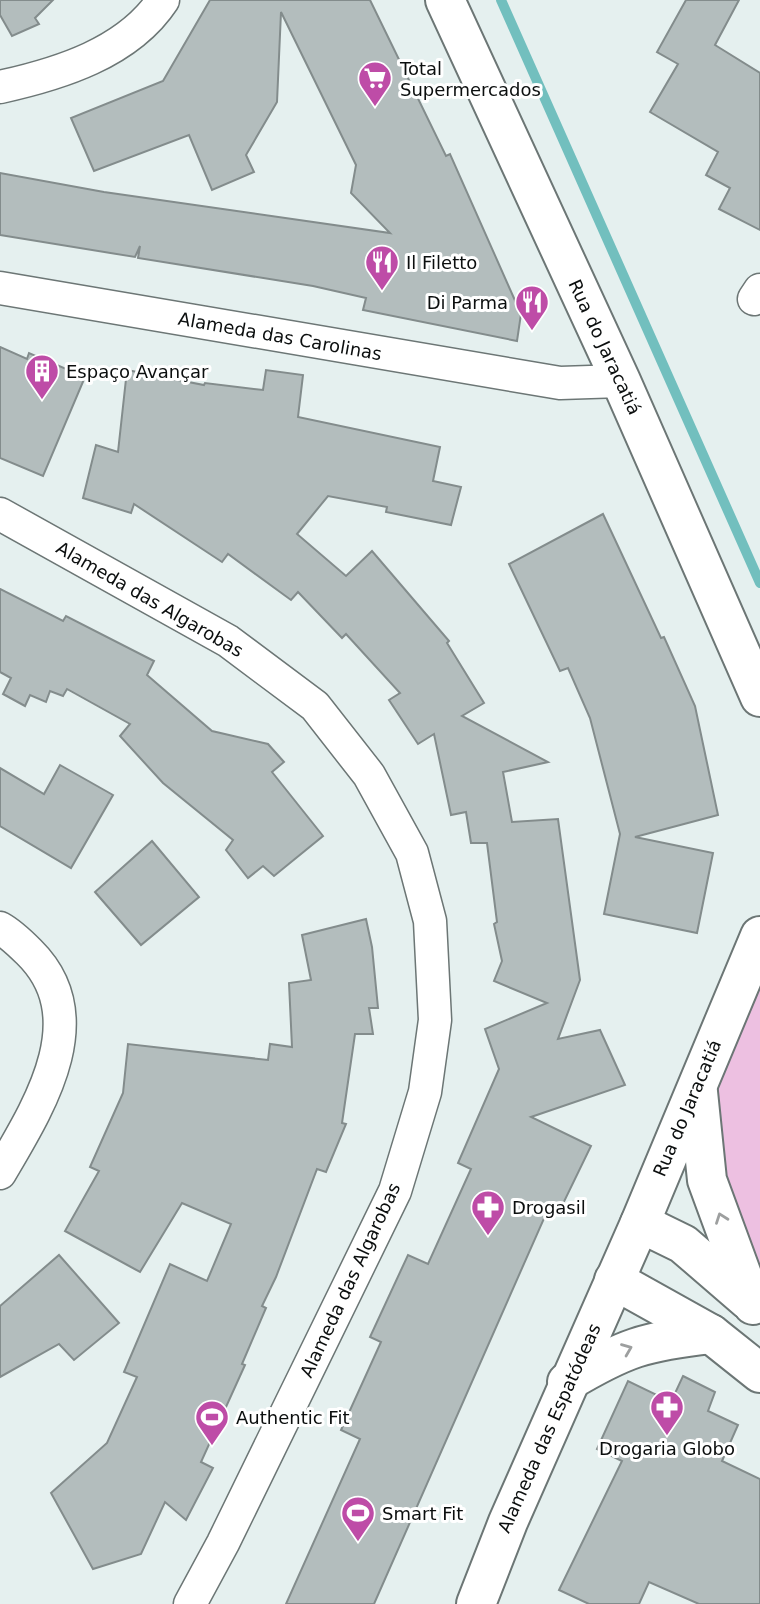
<svg xmlns="http://www.w3.org/2000/svg" width="760" height="1604" font-family="'DejaVu Sans',sans-serif">
	<style>
		.green { fill: #edc0e1 }
		.lines { fill: none; stroke-linecap: round; stroke-linejoin: round }
		.stream { stroke: #72bfbe; stroke-width: 10 }
		.building { fill: #b3bdbd; stroke: #838c8c; stroke-width: 2 }
		.street-casing { stroke: #6c7675; stroke-width: 35 }
		.secondary-casing { stroke: #6c7675; stroke-width: 42 }
		.street { stroke: #fff; stroke-width: 32 }
		.secondary { stroke: #fff; stroke-width: 38 }
		.oneway { stroke: #9d9f9f }
		.labels { text-anchor: middle; dominant-baseline: central; stroke-width: 6; stroke-linejoin: round; paint-order: stroke }
		.poi-label { font-size: 18px; fill: #0b0e0e; stroke: #fff; text-anchor: start }
		.street-label { font-size: 18px; fill: #0b0e0e; stroke: #fff }
	</style>
	<rect width="100%" height="100%" fill="#e5f0ef"/>
	<!-- green -->
	<path class="green" d="M760 987V1269L706 1148 718 1061Z"/>
	<g class="lines">
		<!-- stream -->
		<path class="stream" d="M501 0 760 583"/>
	</g>
	<!-- building -->
	<g class="building">
		<path d="M0 0H53L35 18 39 24 12 36 0 15Z"/>
		<path d="M210 0H370L446 156 450 154 521 314 517 341 363 310 366 298 313 286 138 258 140 246 135 257 0 235V173L104 192 390 233 351 193 356 165 281 12 277 102 246 155 254 172 212 190 189 135 94 171 71 118 163 81Z"/>
		<path d="M686 0H739L715 45 760 73V230L719 209 730 188 706 175 718 152 650 112 678 64 657 52Z"/>
		<path d="M0 347 27 359 29 353 85 377 43 476 0 458Z"/>
		<path d="M127 370 204 385 205 383 263 390 266 370 303 375 298 417 440 447 433 481 461 487 451 525 386 512 387 507 328 496 297 534 346 576 372 551 449 641 447 643 484 703 462 716 548 762 503 772 512 822 558 819 580 980 558 1039 600 1030 625 1085 531 1117 591 1146 559 1212 549 1207 374 1604H286L360 1439 341 1430 381 1342 370 1337 408 1255 428 1264 471 1169 458 1163 499 1069 485 1029 547 1003 494 981 502 961 494 924 497 922 487 843H471L466 812 451 815 434 734 418 744 389 700 400 693 346 634 342 638 298 592 291 600 228 554 222 562 134 504 131 513 83 498 96 445 118 452Z"/>
		<path d="M603 514 661 638 664 637 695 706 718 815 635 837 713 853 697 933 604 914 620 834 590 718 568 668 560 671 509 564Z"/>
		<path d="M0 589 63 621 66 616 154 661 147 675 212 731 268 744 284 762 272 772 323 836 274 876 263 866 248 878 226 850 233 840 163 783 120 736 130 724 67 689 63 696 50 691 46 702 30 695 25 706 3 694 11 678 0 672Z"/>
		<path d="M60 765 113 795 71 868 0 826V768L44 794Z"/>
		<path d="M152 841 199 897 141 945 95 892Z"/>
		<path d="M366 919 372 947 378 1008H369L373 1034H355L342 1123 346 1124 326 1172 317 1169 276 1277 262 1306 266 1308 242 1364 245 1365 201 1462 213 1468 186 1520 165 1502 141 1554 93 1569 51 1493 107 1443 137 1377 124 1372 170 1264 207 1281 231 1224 182 1203 140 1272 65 1231 99 1171 90 1167 123 1093 128 1044 268 1060 270 1044 292 1047 289 983 311 980 302 935Z"/>
		<path d="M59 1255 119 1323 74 1360 59 1344 0 1377V1306Z"/>
		<path d="M683 1376 715 1392 708 1411 738 1425 722 1461 760 1479V1604H699L649 1582 639 1604H589L559 1590 622 1461 597 1449 628 1381 671 1402Z"/>
	</g>
	<g class="lines">
		<!-- street casing -->
		<g class="street-casing">
			<g id="street">
				<path d="M0 87C59 74 128 53 163 0"/>
				<path d="M0 288 560 383 621 381"/>
				<path d="M754 299 760 290"/>
				<path d="M0 514 228 641 315 706 369 775 412 853 430 921 435 1020 425 1092 395 1191 223 1543 190 1604"/>
				<path d="M0 928C11 934 20 943 29 952 96 1018 38 1108 0 1173"/>
			</g>
		</g>
		<!-- secondary casing -->
		<g class="secondary-casing">
			<g id="secondary">
				<path d="M445 0 621 381 760 697"/>
				<path d="M698 1092 707 1180 753 1305"/>
				<path d="M640 1223 683 1244 748 1300"/>
				<path d="M614 1280 711 1334 760 1373"/>
				<path d="M567 1382C624 1348 645 1341 711 1334"/>
				<path d="M476 1604 508 1522 640 1223 760 936"/>
			</g>
		</g>
		<!-- street -->
		<use href="#street" class="street"/>
		<!-- secondary -->
		<use href="#secondary" class="secondary"/>
	</g>
	<!-- one-way arrows -->
	<defs><path id="oneway-chevron" d="M-2-3.5L2.5 0L-2 3.5" fill="none" stroke-width="1.6" stroke-linecap="round" stroke-linejoin="round" transform="scale(1.75)"/></defs>
	<g class="oneway">
		<use href="#oneway-chevron" transform="translate(721 1218) rotate(-110)"/>
		<use href="#oneway-chevron" transform="translate(627 1349) rotate(-22)"/>
	</g>
	<!-- icons -->
	<defs>
		<g id="supermarket-pin" transform="scale(1.75)"><path d="M0 17L-7.5 6A9.5 9.5 0 1 1 7.5 6Z" fill="#be4ca7" stroke="#fff"/><path d="M-6-5.5h2.5l.6 2H6L4.5 2H-2.5L-4.4-4H-6ZM-1.5 3.2a1.3 1.3 0 1 0 .1 0ZM3 3.2a1.3 1.3 0 1 0 .1 0Z" fill="#fff"/></g>
		<g id="restaurant-pin" transform="scale(1.75)"><path d="M0 17L-7.5 6A9.5 9.5 0 1 1 7.5 6Z" fill="#be4ca7" stroke="#fff"/><path d="M-5-6h1v4h1v-4h1v4h1v-4h1v5L-1.5 .5V6h-2V.5L-5-1ZM5-6V6H3V1.5H1.5Q1.5-4 5-6Z" fill="#fff"/></g>
		<g id="building-pin" transform="scale(1.75)"><path d="M0 17L-7.5 6A9.5 9.5 0 1 1 7.5 6Z" fill="#be4ca7" stroke="#fff"/><path d="M-4-6H4V6H1V3H-1V6H-4ZM-2.5-4.3h1.7v1.8h-1.7ZM.8-4.3h1.7v1.8H.8ZM-2.5-1h1.7V.8h-1.7ZM.8-1h1.7V.8H.8Z" fill="#fff"/></g>
		<g id="pharmacy-pin" transform="scale(1.75)"><path d="M0 17L-7.5 6A9.5 9.5 0 1 1 7.5 6Z" fill="#be4ca7" stroke="#fff"/><path d="M-2-6h4v4h4v4h-4v4h-4v-4h-4v-4h4Z" fill="#fff"/></g>
		<g id="stadium-pin" transform="scale(1.75)"><path d="M0 17L-7.5 6A9.5 9.5 0 1 1 7.5 6Z" fill="#be4ca7" stroke="#fff"/><path d="M0-5a6.5 5 0 1 0 0 10a6.5 5 0 1 0 0-10ZM-3.5-1.8h7v3.6h-7Z" fill="#fff"/></g>
	</defs>
	<g fill-rule="evenodd">
		<use href="#supermarket-pin" x="375" y="78"/>
		<use href="#restaurant-pin" x="382" y="262"/>
		<use href="#restaurant-pin" x="532" y="302"/>
		<use href="#building-pin" x="42" y="371"/>
		<use href="#pharmacy-pin" x="488" y="1207"/>
		<use href="#pharmacy-pin" x="667" y="1407"/>
		<use href="#stadium-pin" x="212" y="1417"/>
		<use href="#stadium-pin" x="358" y="1513"/>
	</g>
	<g class="labels">
		<!-- poi labels -->
		<g class="poi-label">
			<text x="400" y="68">Total<tspan x="400" dy="21">Supermercados</tspan></text>
			<text x="406" y="262">Il Filetto</text>
			<text x="508" y="302" text-anchor="end">Di Parma</text>
			<text x="66" y="371">Espaço Avançar</text>
			<text x="512" y="1207">Drogasil</text>
			<text x="236" y="1417">Authentic Fit</text>
			<text x="667" y="1448" text-anchor="middle">Drogaria Globo</text>
			<text x="382" y="1513">Smart Fit</text>
		</g>
		<!-- street labels -->
		<g class="street-label">
			<text transform="translate(280 336) rotate(10)">Alameda das Carolinas</text>
			<text transform="translate(605 347) rotate(65)">Rua do Jaracatiá</text>
			<text transform="translate(150 599) rotate(30)">Alameda das Algarobas</text>
			<text transform="translate(687 1108) rotate(-67)">Rua do Jaracatiá</text>
			<text transform="translate(350 1280) rotate(-65)">Alameda das Algarobas</text>
			<text transform="translate(549 1428) rotate(-66)">Alameda das Espatódeas</text>
		</g>
	</g>
</svg>
